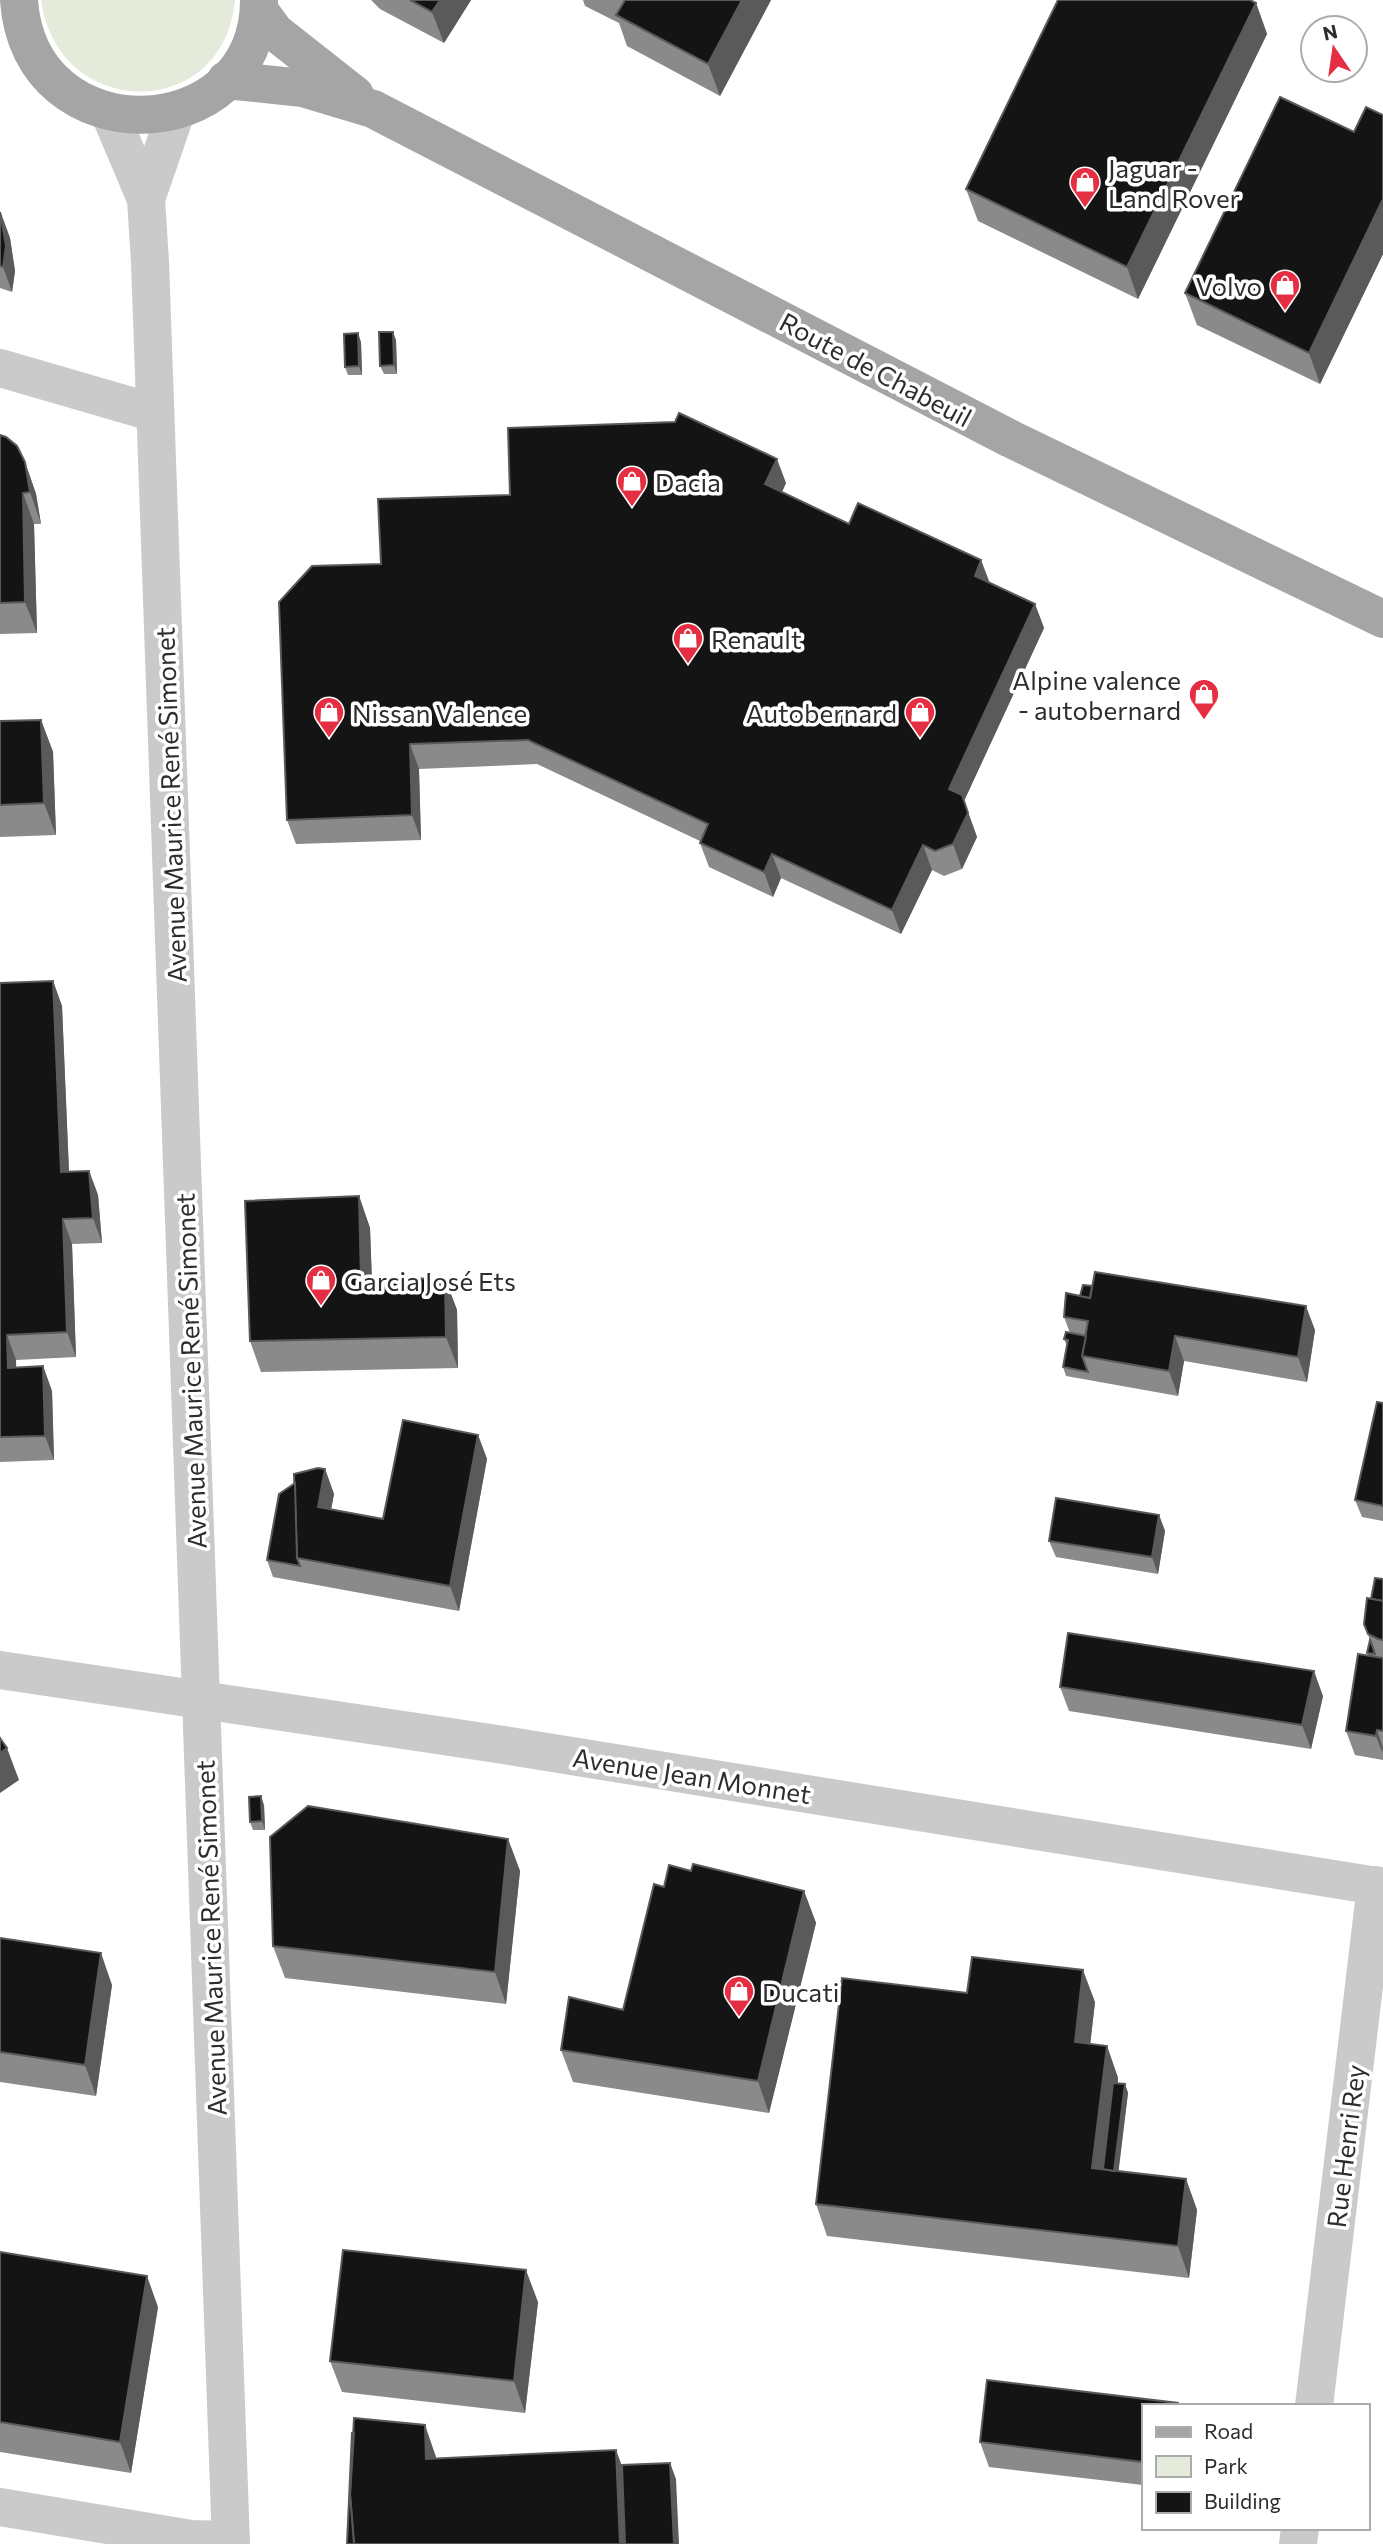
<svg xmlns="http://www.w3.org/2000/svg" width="1383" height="2544" font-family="Commissioner,sans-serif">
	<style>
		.green { fill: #e4ebdb }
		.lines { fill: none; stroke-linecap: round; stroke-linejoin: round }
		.minor { stroke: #cacaca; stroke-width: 38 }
		.major { stroke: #a5a5a5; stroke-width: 38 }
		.wall { fill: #8a8a8a }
		.shaded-wall { fill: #5a5a5a }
		.building { fill: #141414; stroke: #5a5a5a; stroke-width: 2 }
		.labels { text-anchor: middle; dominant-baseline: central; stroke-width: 7; stroke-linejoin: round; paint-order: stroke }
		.poi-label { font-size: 26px; fill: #2d2d2d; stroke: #fff; text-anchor: start }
		.street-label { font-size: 26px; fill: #2d2d2d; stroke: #fff }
	</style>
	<rect width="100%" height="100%" fill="#fff"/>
	<!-- green -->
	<path class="green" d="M41 0H235C224 122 58 122 41 0Z"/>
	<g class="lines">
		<!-- minor -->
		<g class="minor">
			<path d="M110 114 146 199 150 262 231 2544"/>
			<path d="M146 199 176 112"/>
			<path d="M0 368 155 413"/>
			<path d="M0 1670 497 1744 1383 1887"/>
			<path d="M1314 2406 1376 1885"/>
			<path d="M0 2507 191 2539 231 2540"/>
			<path d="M1298 2544 1300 2528"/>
		</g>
		<!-- major -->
		<g class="major">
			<path d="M19 0C29 157 259 149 259 0"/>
			<path d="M259 10 275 32 355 95"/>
			<path d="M226 80 303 88 373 109 1011 439 1383 619"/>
		</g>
	</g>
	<!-- wall -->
	<g class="wall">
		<path d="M371 0H471L444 43 380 9Z"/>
		<path d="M583 0H771L720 96 627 46 619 23 585 6Z"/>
		<path d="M1256 3 1267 34 1138 299 978 221 966 189Z"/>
		<path d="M1383 115V254L1320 384 1197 325 1185 293 1354 132Z"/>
		<path d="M0 212 10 238 15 271 12 292 0 288Z"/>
		<path d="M396 340 397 374H384L380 366Z"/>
		<path d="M361 342 362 375H348L345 367Z"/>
		<path d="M0 435 25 462 36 494 41 524H34L37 633 0 634Z"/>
		<path d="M786 483 782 492 849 524 981 560 990 583 1035 604 1044 628 964 801 977 837 962 869 944 876 932 870 901 934 781 878 773 897 709 867 700 843V841L537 764 419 769 421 840 296 844 287 820 381 564 510 495Z"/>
		<path d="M41 720 53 752 56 835 0 837V721Z"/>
		<path d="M53 981 62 1006 69 1171H89L98 1195 102 1243 72 1244 76 1357 16 1360V1368L43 1366 52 1391 54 1460 0 1462V983Z"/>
		<path d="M359 1196 370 1228 372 1280 445 1278 457 1310 458 1368 261 1372 250 1341Z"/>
		<path d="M1064 1317 1315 1330 1307 1382 1184 1361 1178 1396 1066 1376 1063 1367 1067 1346 1064 1339 1070 1333Z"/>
		<path d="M1383 1403V1521L1362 1517 1355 1500Z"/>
		<path d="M478 1435 487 1459 459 1611 273 1577 267 1560 325 1469 334 1494 331 1509 383 1519Z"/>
		<path d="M1159 1515 1165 1531 1158 1574 1056 1557 1049 1541Z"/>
		<path d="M1383 1579V1760L1355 1755 1346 1731 1368 1655 1367 1653 1370 1640 1364 1624 1371 1599Z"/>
		<path d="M1060 1687 1323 1696 1311 1749 1069 1711Z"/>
		<path d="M264 1805 265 1830H253L250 1822Z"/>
		<path d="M508 1839 520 1871 506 2004 285 1978 273 1946Z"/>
		<path d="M691 1871 804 1891 816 1923 769 2113 573 2082 561 2050 623 2010 664 1887Z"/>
		<path d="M0 1938 112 1985 96 2096 0 2082Z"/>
		<path d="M967 1993 1095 2002 1090 2044 1107 2046 1118 2078V2083L1125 2084 1128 2093 1118 2171 1186 2179 1197 2210 1189 2278 827 2236 816 2204Z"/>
		<path d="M0 2252 158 2307 131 2473 0 2452Z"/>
		<path d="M538 2302 525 2413 342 2392 330 2361Z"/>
		<path d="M1143 2406V2485L989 2467 980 2442Z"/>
	</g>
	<!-- shaded-wall -->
	<g class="shaded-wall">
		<path d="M440 0H471L444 43 432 12Z"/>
		<path d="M742 0H771L720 96 708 64Z"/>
		<path d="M1256 3 1267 34 1138 299 1127 267Z"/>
		<path d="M1383 199V254L1320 384 1309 353Z"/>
		<path d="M1 213 10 238 15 271 12 292 3 267Z"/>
		<path d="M393 332 396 340 397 374 394 365Z"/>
		<path d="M358 333 361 342 362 375 359 366Z"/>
		<path d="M777 459 786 483 774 509 765 484Z"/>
		<path d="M25 462 36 494 41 524 30 492Z"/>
		<path d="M23 493 34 524 37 633 25 602Z"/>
		<path d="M981 560 990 585 975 576Z"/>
		<path d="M1035 604 1044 628 964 801 977 837 962 869 953 844 949 789Z"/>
		<path d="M41 720 53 752 56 835 44 803Z"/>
		<path d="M410 744 419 769 421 840 412 815Z"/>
		<path d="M923 845 932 870 901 934 892 910Z"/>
		<path d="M772 854 781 878 773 897 764 872Z"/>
		<path d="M53 981 62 1006 70 1196 61 1172Z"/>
		<path d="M89 1171 98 1195 102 1243 93 1218Z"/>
		<path d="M359 1196 370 1228 373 1312 361 1280Z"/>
		<path d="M63 1219 72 1244 76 1357 67 1332Z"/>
		<path d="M445 1278 457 1310 458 1368 446 1337Z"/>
		<path d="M1306 1306 1315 1330 1307 1382 1298 1357Z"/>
		<path d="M7 1335 16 1360 17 1393 8 1368Z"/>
		<path d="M1175 1336 1184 1361 1178 1396 1169 1371Z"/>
		<path d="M43 1366 52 1391 54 1460 45 1436Z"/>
		<path d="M478 1435 487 1459 459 1611 450 1586Z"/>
		<path d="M325 1469 334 1494 327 1531 318 1507Z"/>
		<path d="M1159 1515 1165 1531 1158 1574 1152 1557Z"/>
		<path d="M1314 1671 1323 1696 1311 1749 1302 1725Z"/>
		<path d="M1377 1730 1383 1748 1382 1752 1376 1736Z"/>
		<path d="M7 1748 19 1780 0 1793V1753Z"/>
		<path d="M261 1796 264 1805 265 1830 262 1821Z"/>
		<path d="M508 1839 520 1871 506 2004 495 1972Z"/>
		<path d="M804 1891 816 1923 769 2113 758 2081Z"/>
		<path d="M101 1953 112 1985 96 2096 85 2065Z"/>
		<path d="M1083 1970 1095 2002 1087 2073 1075 2042Z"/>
		<path d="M1107 2046 1118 2078 1105 2192 1092 2168Z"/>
		<path d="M1125 2084 1128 2093 1115 2201 1112 2192Z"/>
		<path d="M1186 2179 1197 2210 1189 2278 1178 2246Z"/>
		<path d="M526 2270 538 2302 525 2413 514 2381Z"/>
		<path d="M147 2276 158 2307 131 2473 120 2442Z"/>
		<path d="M425 2425 436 2457 438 2491 426 2459Z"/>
		<path d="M616 2450 628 2482 631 2544H620Z"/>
		<path d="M670 2463 676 2479 679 2544H674Z"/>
	</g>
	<!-- building -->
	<g class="building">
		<path d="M410 0H440L432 12Z"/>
		<path d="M625 0H742L708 64 616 15Z"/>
		<path d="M1058 0H1250L1256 3 1127 267 966 189Z"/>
		<path d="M1280 97 1354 132 1366 107 1383 115V199L1309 353 1185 293Z"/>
		<path d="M0 212 6 246 3 267 0 266Z"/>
		<path d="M379 332H393L394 365 380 366Z"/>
		<path d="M358 333 359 366 345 367 344 334Z"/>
		<path d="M679 413 777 459 765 484 849 524 858 503 981 560 975 576 1035 604 949 789 962 795 968 813 953 844 935 851 923 845 892 910 772 854 764 872 700 843 708 824 528 740 410 744 412 815 287 820 279 602 312 566 381 564 378 499 510 495 508 428 675 422Z"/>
		<path d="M0 435 6 437 17 446 25 462 30 492 23 493 25 602 0 603Z"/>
		<path d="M41 720 44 803 0 805V721Z"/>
		<path d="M53 981 61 1172 89 1171 93 1218 63 1219 67 1332 7 1335 8 1368 43 1366 45 1436 0 1437V983Z"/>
		<path d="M359 1196 361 1280 445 1278 446 1337 250 1341 245 1201Z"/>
		<path d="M1095 1272 1306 1306 1298 1357 1175 1336 1169 1371 1082 1356 1088 1321 1064 1317 1066 1293 1090 1298Z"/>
		<path d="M1083 1285 1092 1286 1090 1298 1080 1296Z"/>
		<path d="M1066 1332 1086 1336 1082 1356 1088 1372 1063 1367 1068 1340 1064 1339Z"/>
		<path d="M1377 1402 1383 1403V1506L1355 1500Z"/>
		<path d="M403 1420 478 1435 450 1586 297 1558 294 1474 318 1468 325 1469 318 1507 383 1519Z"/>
		<path d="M295 1483 297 1558 300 1566 267 1560 279 1494Z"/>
		<path d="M1056 1498 1159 1515 1152 1557 1049 1541Z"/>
		<path d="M1375 1578 1383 1579V1601L1371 1599Z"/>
		<path d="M1367 1598 1383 1601V1640L1378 1639 1368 1634 1364 1624Z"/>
		<path d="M1068 1633 1314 1671 1302 1725 1060 1687Z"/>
		<path d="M1370 1640 1371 1642 1375 1654 1367 1653Z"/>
		<path d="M1358 1654 1383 1658V1731L1377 1730 1376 1736 1346 1731Z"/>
		<path d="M0 1738 7 1748 0 1753Z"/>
		<path d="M261 1796 262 1821 250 1822 249 1797Z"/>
		<path d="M308 1806 508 1839 495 1972 273 1946 270 1837Z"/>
		<path d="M693 1864 804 1891 758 2081 561 2050 569 1997 623 2010 654 1884 664 1887 669 1865 691 1871Z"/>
		<path d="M0 1938 101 1953 85 2065 0 2052Z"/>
		<path d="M972 1957 1083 1970 1075 2042 1107 2046 1092 2168 1186 2179 1178 2246 816 2204 842 1978 967 1993Z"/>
		<path d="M1113 2083 1125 2084 1114 2171 1103 2169Z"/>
		<path d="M343 2250 526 2270 514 2381 330 2361Z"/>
		<path d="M0 2252 147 2276 120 2442 0 2422Z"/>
		<path d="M987 2380 1178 2403V2406H1143V2462L980 2442Z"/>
		<path d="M354 2418 425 2425 426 2459 616 2450 620 2544H354L350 2494Z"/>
		<path d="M352 2433H354L350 2494 354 2544H347Z"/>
		<path d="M670 2463 674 2544H625L622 2465Z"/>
	</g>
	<!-- icons -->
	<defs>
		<g id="shop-pin" transform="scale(1.575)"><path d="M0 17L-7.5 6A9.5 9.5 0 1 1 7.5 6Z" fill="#e62e42" stroke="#fff"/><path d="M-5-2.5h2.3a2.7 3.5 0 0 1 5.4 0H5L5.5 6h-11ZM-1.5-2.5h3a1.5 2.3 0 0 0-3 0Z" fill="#fff"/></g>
	</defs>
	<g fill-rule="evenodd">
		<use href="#shop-pin" x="1085" y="182"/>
		<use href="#shop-pin" x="1285" y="285"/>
		<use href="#shop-pin" x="632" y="481"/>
		<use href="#shop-pin" x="688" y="638"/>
		<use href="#shop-pin" x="1204" y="694"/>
		<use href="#shop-pin" x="329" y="712"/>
		<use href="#shop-pin" x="920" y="712"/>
		<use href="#shop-pin" x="321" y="1280"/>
		<use href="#shop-pin" x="739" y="1991"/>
	</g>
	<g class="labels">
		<!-- poi labels -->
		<g class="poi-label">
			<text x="1108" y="167">Jaguar -<tspan x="1108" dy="30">Land Rover</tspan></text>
			<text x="1262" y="285" text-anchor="end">Volvo</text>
			<text x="655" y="481">Dacia</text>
			<text x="711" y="638">Renault</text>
			<text x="1181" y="679" text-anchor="end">Alpine valence<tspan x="1181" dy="30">- autobernard</tspan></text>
			<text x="352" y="712">Nissan Valence</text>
			<text x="897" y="712" text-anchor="end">Autobernard</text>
			<text x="344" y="1280">Garcia José Ets</text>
			<text x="762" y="1991">Ducati</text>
		</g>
		<!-- street labels -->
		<g class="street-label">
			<text transform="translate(876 369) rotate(28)">Route de Chabeuil</text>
			<text transform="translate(170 805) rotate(-92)">Avenue Maurice René Simonet</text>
			<text transform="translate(190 1371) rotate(-92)">Avenue Maurice René Simonet</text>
			<text transform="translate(692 1775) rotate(9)">Avenue Jean Monnet</text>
			<text transform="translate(210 1938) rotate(-92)">Avenue Maurice René Simonet</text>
			<text transform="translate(1345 2146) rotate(-83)">Rue Henri Rey</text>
		</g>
	</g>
	<!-- legend -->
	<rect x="1142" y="2404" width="228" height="126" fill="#ffffff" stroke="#ababab" stroke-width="2"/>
	<rect x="1156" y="2427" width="35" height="10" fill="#a5a5a5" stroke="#ababab" stroke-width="2"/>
	<text x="1204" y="2439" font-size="21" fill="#2d2d2d">Road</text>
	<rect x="1156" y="2456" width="35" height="21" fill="#e4ebdb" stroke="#ababab" stroke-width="2"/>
	<text x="1204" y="2474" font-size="21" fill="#2d2d2d">Park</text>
	<rect x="1156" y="2492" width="35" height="21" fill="#141414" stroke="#ababab" stroke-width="2"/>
	<text x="1204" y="2509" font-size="21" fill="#2d2d2d">Building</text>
	<!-- north arrow -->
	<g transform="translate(1334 49) rotate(347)"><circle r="33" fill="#ffffff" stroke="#ababab" stroke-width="2"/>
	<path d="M0-5L12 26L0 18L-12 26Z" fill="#e62e42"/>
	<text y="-10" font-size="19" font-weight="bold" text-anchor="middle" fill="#2d2d2d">N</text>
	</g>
</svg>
